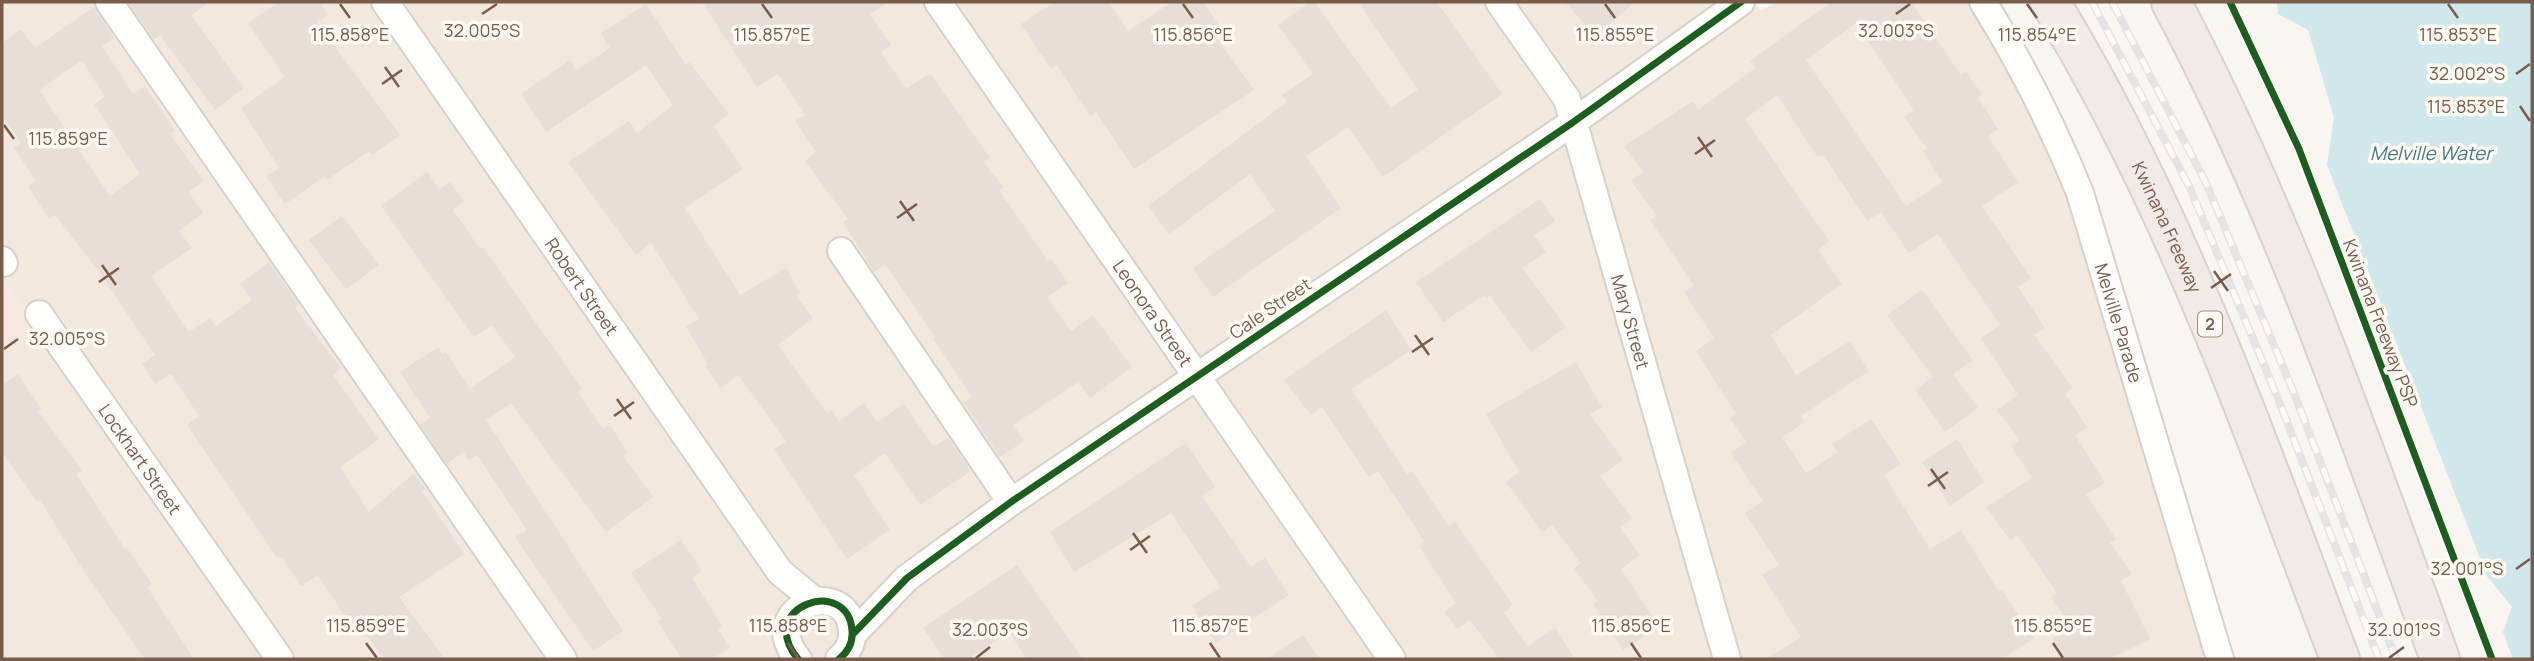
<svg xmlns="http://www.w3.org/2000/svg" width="2534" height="661" font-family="Manrope,sans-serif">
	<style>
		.residential { fill: #f2e8de }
		.commercial { fill: #f6e8e1 }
		.water { fill: #d0e8ea }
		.building { fill: #e6ded7; fill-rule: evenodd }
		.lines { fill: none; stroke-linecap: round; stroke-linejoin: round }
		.minor-casing { stroke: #d7d1cb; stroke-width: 30 }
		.highway-casing { stroke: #dad1cc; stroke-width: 42 }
		.minor { stroke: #fefefd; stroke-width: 26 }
		.highway { stroke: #f2eae7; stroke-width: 38 }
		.rail-casing { stroke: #e6e3e7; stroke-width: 8 }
		.rail { stroke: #fffaf3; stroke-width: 5; stroke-dasharray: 16; stroke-linecap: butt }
		.cycleway-casing { stroke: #fffaf3; stroke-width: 11 }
		.cycleway { stroke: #1b5e20; stroke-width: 7 }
		.ticks { fill: none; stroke: #7a5c4d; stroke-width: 2.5 }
		.labels { text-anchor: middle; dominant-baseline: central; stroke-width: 7; stroke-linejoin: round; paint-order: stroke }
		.shield { fill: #fffaf3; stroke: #a28b7f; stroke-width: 2 }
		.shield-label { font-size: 16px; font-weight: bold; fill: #7a5c4d }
		.street-label { font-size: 18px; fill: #7a5c4d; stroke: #fffaf3 }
		.water-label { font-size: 19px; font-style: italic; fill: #437c86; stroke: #fffaf3 }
		.ticks-label { font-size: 18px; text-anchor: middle; fill: #7a5c4d; stroke: #fffaf3; stroke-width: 7; stroke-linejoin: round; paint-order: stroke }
	</style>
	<rect width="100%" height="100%" fill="#f9f5f0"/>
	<!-- residential -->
	<path class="residential" d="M2 2H1754L1761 11 1776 2H1968L2035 115 2092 263 2206 659H2V348L34 325 2 279Z"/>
	<!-- commercial -->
	<path class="commercial" d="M2 279 34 326 2 348Z"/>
	<!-- water -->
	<path class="water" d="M2277 2H2532V659H2513L2503 632 2512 607 2487 576 2327 165 2334 117 2308 30 2278 14Z"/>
	<!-- building -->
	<g class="building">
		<path d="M128 2H210L191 15 244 88 215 110 160 35 154 39Z"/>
		<path d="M279 2H320L328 15 317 22 400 135 372 155 369 151 327 180 325 176 285 204 266 176 279 168 241 108 285 77 248 23Z"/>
		<path d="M702 2H888L870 14 891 45 881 52 906 89 930 73 990 158 984 162 1003 187 999 190 1048 261 1051 259 1068 283 1047 297 1071 331 1093 315 1132 367 1090 398 1078 382 1013 425 1024 441 1000 457 964 402 972 397 933 339 935 337 885 264 874 272 843 222 848 219 805 161 816 152 795 121 805 115 778 74 757 87Z"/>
		<path d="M1055 2H1109L1128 31 1172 2H1204L1221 29 1214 34 1254 90 1134 169 1096 112 1090 116 1057 65 1051 69 1021 24Z"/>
		<path d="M1310 2H1314L1391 108 1418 89 1358 2H1437L1502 94 1383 177 1348 127 1306 156 1341 208 1213 297 1193 268 1275 211 1250 174 1169 234 1148 206 1287 102 1282 95 1313 74 1278 25Z"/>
		<path d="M1565 2H1635L1595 36Z"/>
		<path d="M1831 2H1911L1961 75 1966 72 1982 94 1978 98 1998 129 1988 136 2018 182 1982 206 2031 278 2018 287 2045 328 2034 335 2073 388 2065 394 2087 427 2075 435 2105 483 2086 495 2116 539 2110 543 2132 574 2121 581 2150 639 2109 659H2064L2053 638 2073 628 2051 598 2057 593 2017 535 2010 540 1986 507 2032 478 2011 446 2020 440 1997 410 2018 395 1981 338 2000 325 1938 234 1909 253 1881 212 1867 221 1824 156H1817L1777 95 1745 119 1829 241 1818 250 1842 284 1771 335 1796 375 1850 341 1869 371 1801 416 1805 422 1782 437 1806 473 1838 452 1832 444 1871 419 1901 464 1884 475 1930 549 1961 530 1999 592 2002 590 2034 638 2002 659H1766L1801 637 1762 575 1779 565 1745 513 1763 501 1731 453 1746 442 1730 418 1736 414 1696 351 1714 338 1684 292 1694 286 1650 220 1657 216 1631 181 1643 172 1624 146 1693 101 1698 110 1755 68 1750 61ZM1856 23 1914 110 1904 117 1927 148 1923 150 1942 182 1906 206 1806 60Z"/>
		<path d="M646 4 686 65 689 62 729 114 714 126 743 169 685 208 740 295 786 268 801 294 796 296 813 318 778 345 827 413 831 410 839 421 864 403 877 422 904 404 934 447 948 437 971 471 920 505 885 453 854 475 890 530 847 559 774 450 786 441 738 375 721 388 705 366 708 364 686 327 699 319 651 243 636 255 568 162 629 121 637 133 673 105 646 65 546 132 521 94 570 60 577 70 610 48 601 33Z"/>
		<path d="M94 7 114 38 102 46 133 94 145 86 175 131 170 134 204 181 188 192 203 213 179 231 192 248 151 276 189 332 210 318 216 326 252 300 240 284 269 262 299 305 295 308 341 368 333 375 379 439 340 467 369 512 413 474 425 488 422 491 464 554 399 597 445 659H384L358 624 353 628 318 575 301 586 282 557 278 559 187 425 199 416 171 374 155 384 142 364 155 355 97 269 55 215 49 219 28 186 36 181 14 148 21 143 2 116V43L21 29 35 48ZM82 60 105 97 94 104 140 174 110 196 39 90Z"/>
		<path d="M427 172 439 189 450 182 464 201 453 210 480 249 483 247 582 389 578 392 603 429 610 425 628 453 623 456 653 497 606 532 511 403 486 420 623 631 593 651 515 537 527 530 477 455 469 460 463 452 447 464 420 425 430 418 400 372 438 347 443 354 446 352 470 389 515 357 492 325 474 337 381 206Z"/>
		<path d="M1540 199 1555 221 1534 235 1546 252 1522 268 1566 327 1531 352 1490 296 1486 298 1484 295 1443 322 1416 282Z"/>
		<path d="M342 216 379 265 346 289 309 240Z"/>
		<path d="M1922 290 1973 360 1953 374 1978 408 1945 432 1915 390 1933 377 1887 315Z"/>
		<path d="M1386 310 1411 350 1351 389 1407 474 1412 471 1449 526 1455 522 1513 605 1504 613 1528 646 1555 628 1575 659H1499L1470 620 1458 629 1444 612 1456 603 1419 546 1425 542 1378 471 1369 477 1322 407 1311 415 1284 380Z"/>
		<path d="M1576 362 1602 407 1590 414 1623 460 1600 476 1632 518 1620 527 1640 555 1621 569 1659 627 1623 650 1593 603 1598 601 1574 568 1581 563 1552 525 1542 532 1506 482 1519 472 1486 414Z"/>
		<path d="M18 374 41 409 38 411 82 470 76 474 125 549 127 548 152 584 147 587 194 659H145L87 576 40 500 38 502 2 453V385Z"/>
		<path d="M1957 439 1984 482 1950 506 1922 462Z"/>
		<path d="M1186 443 1215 487 1202 496 1251 567 1265 558 1289 595 1216 643 1192 606 1221 587 1171 513 1074 572 1050 532Z"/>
		<path d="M681 540 702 571 692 578 722 626 718 629 730 648 712 659H682L658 622 662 619 631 573Z"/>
		<path d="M1017 565 1083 659H1027L1009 632 968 659H944L923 628Z"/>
		<path d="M1303 635 1320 659H1266Z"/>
	</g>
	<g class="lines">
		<!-- minor casing -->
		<g class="minor-casing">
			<g id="minor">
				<path d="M109 2 563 659"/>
				<path id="s1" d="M385 2 780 572 815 601"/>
				<path id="s2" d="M938 2 1392 659"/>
				<path id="s3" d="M1499 2 1567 99 1727 659"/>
				<path id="s4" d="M1983 2C2021 63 2053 126 2080 193L2220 659"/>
				<path d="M841 251 1011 502"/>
				<path d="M2 260 4 263"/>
				<path id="s5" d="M39 314 280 659"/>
				<path d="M853 634 907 578 1011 502 1572 123 1741 2"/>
				<path d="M798 659C754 606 849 575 852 631 853 643 848 652 839 659"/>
			</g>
		</g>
		<!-- highway casing -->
		<g class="highway-casing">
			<g id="highway">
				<path id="s6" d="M2050 2C2175 206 2255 436 2340 659"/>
				<path d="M2171 2C2282 210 2359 437 2440 659"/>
			</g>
		</g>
		<!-- minor -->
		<use href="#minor" class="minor"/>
		<!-- highway -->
		<use href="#highway" class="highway"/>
		<!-- rail casing -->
		<g class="rail-casing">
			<g id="rail">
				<path d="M2092 2 2189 186 2277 396 2379 659"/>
				<path d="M2112 2 2206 183 2294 393 2396 659"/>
			</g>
		</g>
		<!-- rail -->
		<use href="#rail" class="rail"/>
		<!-- cycleway casing -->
		<g class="cycleway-casing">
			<g id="cycleway">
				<path d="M2230 2 2299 149 2492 659"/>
				<path d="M853 634 907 578 1011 502 1572 123 1741 2"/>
				<path d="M798 659C754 606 849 575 852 631 853 643 848 652 839 659"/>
			</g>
		</g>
		<!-- cycleway -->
		<use href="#cycleway" class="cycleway"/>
	</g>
	<!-- ticks -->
	<path class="ticks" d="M340 4 350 18M762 4 772 18M1183 4 1193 18M1605 4 1615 18M2027 4 2037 18M2448 4 2458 18M482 14 497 4M1896 14 1910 4M385 67 399 87M2516 74 2530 64M382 84 402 70M2520 106 2530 121M4 125 14 139M1698 137 1712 157M1695 154 1715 140M900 201 914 221M897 218 917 204M102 265 116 285M2214 271 2228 291M99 282 119 268M2211 288 2231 274M1415 335 1429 355M4 349 18 339M1412 352 1433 338M617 399 631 419M614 416 634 402M1931 469 1945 489M1928 486 1948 472M1133 533 1147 553M1130 550 1150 536M2516 569 2530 559M366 643 377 658M788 643 798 658M1210 643 1220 658M1631 643 1641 658M2053 643 2063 658M976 658 990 647M2389 658 2404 647"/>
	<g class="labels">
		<!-- shield labels -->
		<rect class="shield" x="2198" y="311.5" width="24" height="25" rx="5"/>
		<g class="shield-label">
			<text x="2210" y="324">2</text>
		</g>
		<!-- street labels -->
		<g class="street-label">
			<text stroke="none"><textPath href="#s6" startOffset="254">Kwinana Freeway</textPath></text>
			<text stroke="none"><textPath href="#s1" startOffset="346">Robert Street</textPath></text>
			<text transform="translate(1270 308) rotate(-34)">Cale Street</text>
			<text stroke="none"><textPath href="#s2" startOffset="378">Leonora Street</textPath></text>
			<text stroke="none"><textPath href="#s3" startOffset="350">Mary Street</textPath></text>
			<text stroke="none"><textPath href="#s4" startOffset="350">Melville Parade</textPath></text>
			<text transform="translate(2381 323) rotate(69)">Kwinana Freeway PSP</text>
			<text stroke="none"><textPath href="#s5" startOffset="177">Lockhart Street</textPath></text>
		</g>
		<!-- water labels -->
		<g class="water-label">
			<text x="2431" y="153">Melville Water</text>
		</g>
	</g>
	<g class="ticks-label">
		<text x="482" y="37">32.005°S</text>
		<text x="1896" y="37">32.003°S</text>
		<text x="350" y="41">115.858°E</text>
		<text x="772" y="41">115.857°E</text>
		<text x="1193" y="41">115.856°E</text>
		<text x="1615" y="41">115.855°E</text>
		<text x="2458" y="41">115.853°E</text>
		<text x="2037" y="41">115.854°E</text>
		<text x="2467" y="80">32.002°S</text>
		<text x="2466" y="113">115.853°E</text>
		<text x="68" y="145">115.859°E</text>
		<text x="67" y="345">32.005°S</text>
		<text x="2467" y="575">32.001°S</text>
		<text x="366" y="632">115.859°E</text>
		<text x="788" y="632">115.858°E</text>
		<text x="1210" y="632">115.857°E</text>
		<text x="1631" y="632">115.856°E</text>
		<text x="2053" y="632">115.855°E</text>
		<text x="990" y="636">32.003°S</text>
		<text x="2404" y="636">32.001°S</text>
	</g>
	<!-- border -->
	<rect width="2534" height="661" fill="none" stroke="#7a5c4d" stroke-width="7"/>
</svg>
